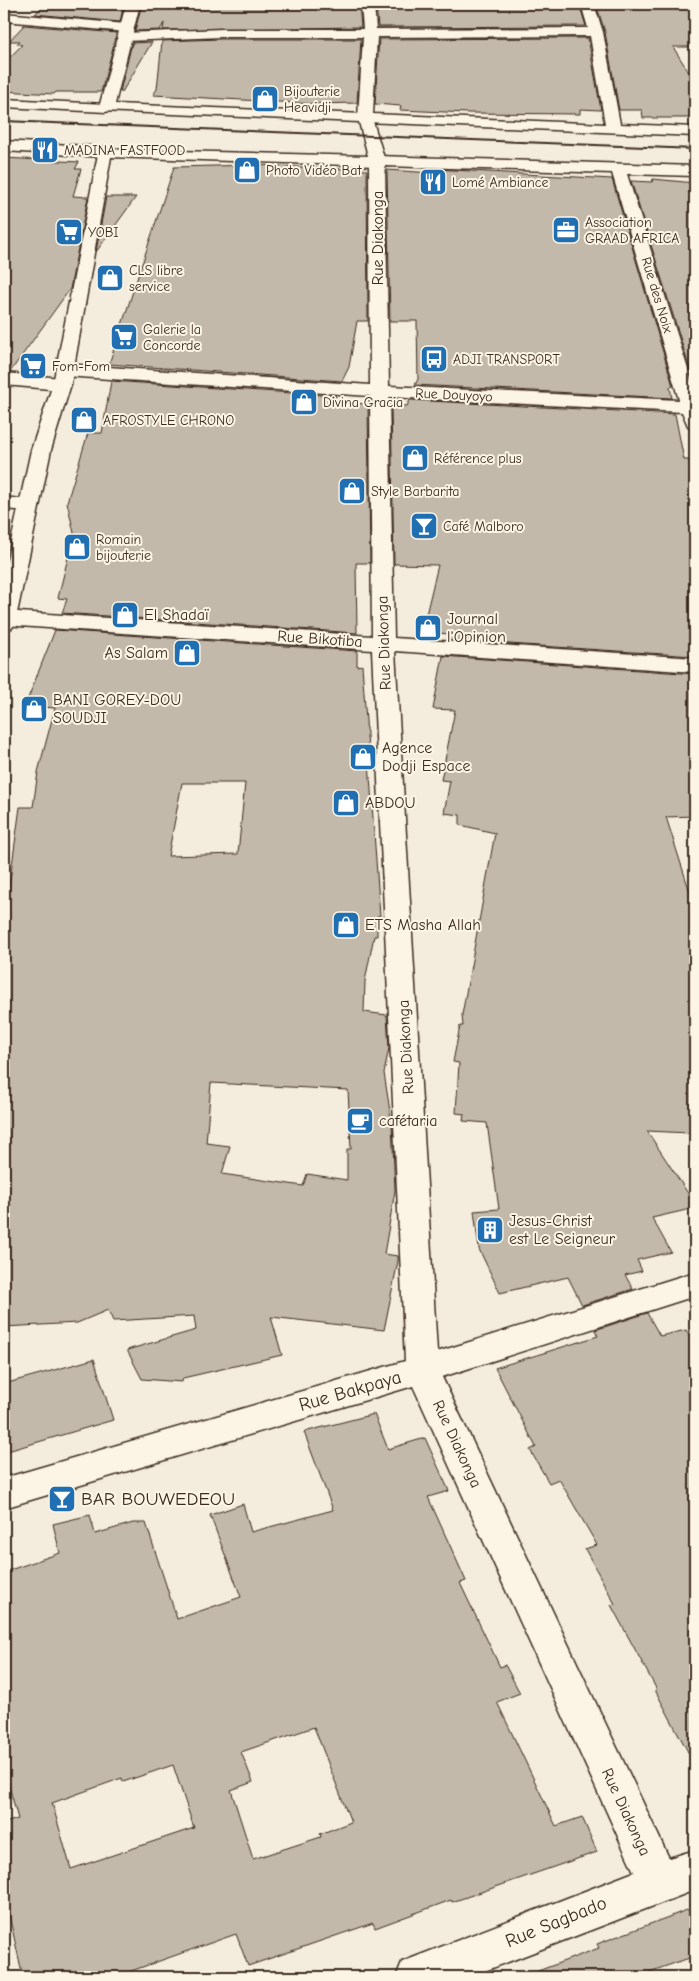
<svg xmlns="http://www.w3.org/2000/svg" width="699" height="1981" font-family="'Comic Neue',sans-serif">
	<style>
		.building { fill: #c3b9aa; stroke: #3b2a1e; fill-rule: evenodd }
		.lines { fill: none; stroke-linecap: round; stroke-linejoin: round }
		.minor-casing { stroke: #3b2a1e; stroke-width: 3 }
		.secondary-casing { stroke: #3b2a1e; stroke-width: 3 }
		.minor { fill: #fcf5e5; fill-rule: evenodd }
		.secondary { fill: #fcf5e5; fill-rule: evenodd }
		.rail { stroke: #3b2a1e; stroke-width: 2 }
		.labels { text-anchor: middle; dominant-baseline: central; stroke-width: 4; stroke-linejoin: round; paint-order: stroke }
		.far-poi-label { font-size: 14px; fill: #3b2a1e; stroke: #fcf5e5; text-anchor: start }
		.far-street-label { font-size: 14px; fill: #3b2a1e; stroke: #fcf5e5 }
		.street-label { font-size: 16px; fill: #3b2a1e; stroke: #fcf5e5 }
		.poi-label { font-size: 16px; fill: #3b2a1e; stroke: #fcf5e5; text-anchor: start }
		.near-street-label { font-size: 19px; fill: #3b2a1e; stroke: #fcf5e5 }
		.near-poi-label { font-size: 19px; fill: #3b2a1e; stroke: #fcf5e5; text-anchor: start }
	</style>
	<rect width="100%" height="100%" fill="#f4eddd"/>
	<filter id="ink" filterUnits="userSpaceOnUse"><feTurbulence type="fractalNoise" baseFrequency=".02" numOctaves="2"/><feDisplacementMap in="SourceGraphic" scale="10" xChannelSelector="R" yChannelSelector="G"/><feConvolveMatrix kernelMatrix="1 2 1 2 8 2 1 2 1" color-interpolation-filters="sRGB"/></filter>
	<g filter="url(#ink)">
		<!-- building -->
		<g class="building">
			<path d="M45 4H124L120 22 35 14Z"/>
			<path d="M142 4H359L361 27 163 30 164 23 160 30 135 31Z"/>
			<path d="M376 4H579L586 26 378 27Z"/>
			<path d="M596 4H689L695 22V47H673L695 82V118H643L642 110H619L605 32Z"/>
			<path d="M24 25 117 33 101 92H56L54 94 4 91V63L22 45 17 44 20 41H9Z"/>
			<path d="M588 38 601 110 580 109V114L468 113 400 110 401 106 375 104 379 39Z"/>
			<path d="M222 39H361L357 103 314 104 153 95 157 89 162 41Z"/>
			<path d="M152 42 122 92H120L132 43Z"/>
			<path d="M4 158 79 162 75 169H81L73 196 88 197 70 289 10 372 4 371Z"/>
			<path d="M256 165 367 170 368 321H357L349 367 342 381 109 364 174 167Z"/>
			<path d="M435 169 612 179 673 386 670 387 672 398 415 385 418 379 417 321H390L387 170 433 173Z"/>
			<path d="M653 179 695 183V385L631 181 652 182Z"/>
			<path d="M106 197H136L96 252Z"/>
			<path d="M111 381 336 396 333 402 368 404 370 563H356L357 633 62 613 67 599 58 598 74 533 67 502 88 433H102Z"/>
			<path d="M410 400 675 414 684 460H689L695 490V656L447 640 448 634 422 631 438 565 394 564 391 405 407 406Z"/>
			<path d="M55 630 357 651V666L362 665 380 916H377V936H374L365 981 364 1012 387 1015 389 1048 384 1073 392 1124 395 1191 384 1254 398 1256V1261L384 1330 271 1317 282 1355 183 1378 182 1382 142 1379 127 1350 196 1330 194 1316 113 1321 108 1310 77 1323 4 1327V887H9L20 807H33L38 772 55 708 25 706ZM182 783H245L238 854 168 856ZM211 1083 348 1090 351 1149H347V1180L307 1174 303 1186 222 1174 230 1146 206 1143Z"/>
			<path d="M443 656 695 674V816L666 817 695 908V1131H690V1133L647 1131 695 1204V1208L652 1218 671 1252 637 1260 642 1271 625 1275 633 1289 582 1305 568 1277 500 1293 479 1249 474 1211 499 1209 487 1123 463 1121 464 1114 456 1113 459 1063 453 1062 460 1026H463L462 1015 495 833 460 825V815L444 813 450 781 441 780 455 710 433 709Z"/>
			<path d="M647 1313 660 1336 686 1330 695 1347V1765L655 1690H657L611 1605 615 1604 585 1549 597 1545 559 1479 549 1483 530 1450 536 1447 495 1368 598 1336 595 1330Z"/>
			<path d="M94 1359 113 1420 4 1452V1384Z"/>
			<path d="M374 1414 388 1449 425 1438 449 1491 428 1497 466 1581 460 1583 500 1667 505 1665 520 1693 497 1702 556 1826 582 1817 597 1852 452 1902 451 1900 375 1928 373 1923 248 1966 236 1934 114 1977H23L4 1893V1823L18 1819 4 1767V1572L60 1553 53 1524 90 1515 95 1534 133 1523H146L177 1619 241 1597 210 1515 243 1504 251 1532 333 1510 304 1432ZM314 1727 351 1822 320 1834 321 1837 253 1859 231 1790 253 1782 241 1752ZM173 1765 194 1828 71 1869 52 1803 122 1778 123 1782Z"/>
			<path d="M695 1907V1956L635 1977H530V1974L599 1948 597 1944Z"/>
		</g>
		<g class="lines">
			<!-- minor casing -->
			<g class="minor-casing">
				<g id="minor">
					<path d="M361 4H374L376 29 588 28 581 4H594L603 32 620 124 695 127V136L365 122 358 118 363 37H222L125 41 118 37 125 33 222 29H363ZM590 36 605 124 373 114 377 37Z"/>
					<path d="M4 13 126 24 133 28 126 32 4 21Z"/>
					<path d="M4 99 106 104 113 108 106 112 4 107Z"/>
					<path d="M4 141 104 147 112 152 104 157 4 151Z"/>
					<path d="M377 156 695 166V176L627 174 695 392V428L688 426 682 412 389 397 394 638 695 658V672L395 651 437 1352 695 1272V1296L442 1377 669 1858 695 1850V1890L469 1977H396L402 1962 634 1872 413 1386 4 1508V1478L405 1361 372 650 4 625V611L372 636 370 396 64 376 57 374 55 370 57 366 64 364 370 385 369 161ZM385 166 612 173 679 400 389 386Z"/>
					<path d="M4 373 62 378 69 380 71 384 69 388 62 390 4 385Z"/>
					<path d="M4 497 36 501 39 505 36 509 29 511 4 509Z"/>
				</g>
			</g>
			<!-- secondary casing -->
			<g class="secondary-casing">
				<path id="secondary" d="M126 4H140L115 104 365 114 372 118 385 161 377 166 111 157 71 384 51 450 15 623 12 628 4 630V574L31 450 53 384 99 149 368 156 359 122 101 111 99 108Z"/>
			</g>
			<!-- minor -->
			<use href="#minor" class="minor"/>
			<!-- secondary -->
			<use href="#secondary" class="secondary"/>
			<!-- rail -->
			<path class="rail" d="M4 121 695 149"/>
		</g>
	</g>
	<!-- icons -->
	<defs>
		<g id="shop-square" transform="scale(1.4375)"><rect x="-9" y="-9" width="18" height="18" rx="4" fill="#1f6fb2" stroke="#fcf5e5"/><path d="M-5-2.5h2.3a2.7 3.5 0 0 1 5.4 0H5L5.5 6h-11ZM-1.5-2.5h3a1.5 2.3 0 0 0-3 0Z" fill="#fff"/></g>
		<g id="restaurant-square" transform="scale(1.4375)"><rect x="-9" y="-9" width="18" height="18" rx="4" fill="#1f6fb2" stroke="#fcf5e5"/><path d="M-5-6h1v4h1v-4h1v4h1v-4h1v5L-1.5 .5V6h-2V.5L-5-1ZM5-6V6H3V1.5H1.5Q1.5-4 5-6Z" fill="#fff"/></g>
		<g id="office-square" transform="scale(1.4375)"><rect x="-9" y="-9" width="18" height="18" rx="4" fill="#1f6fb2" stroke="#fcf5e5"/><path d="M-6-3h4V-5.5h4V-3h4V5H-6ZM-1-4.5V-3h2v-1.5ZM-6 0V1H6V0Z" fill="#fff"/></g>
		<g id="supermarket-square" transform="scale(1.4375)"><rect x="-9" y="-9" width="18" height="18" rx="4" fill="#1f6fb2" stroke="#fcf5e5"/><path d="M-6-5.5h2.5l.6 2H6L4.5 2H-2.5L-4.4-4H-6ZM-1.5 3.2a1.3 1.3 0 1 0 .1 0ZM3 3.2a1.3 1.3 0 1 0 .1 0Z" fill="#fff"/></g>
		<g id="bus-square" transform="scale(1.4375)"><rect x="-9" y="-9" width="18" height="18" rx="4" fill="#1f6fb2" stroke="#fcf5e5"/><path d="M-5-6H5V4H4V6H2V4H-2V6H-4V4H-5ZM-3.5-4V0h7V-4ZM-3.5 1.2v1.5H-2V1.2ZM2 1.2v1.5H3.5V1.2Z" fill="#fff"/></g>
		<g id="bar-square" transform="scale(1.4375)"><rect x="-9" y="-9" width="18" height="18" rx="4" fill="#1f6fb2" stroke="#fcf5e5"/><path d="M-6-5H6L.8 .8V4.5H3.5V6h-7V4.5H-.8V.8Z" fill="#fff"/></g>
		<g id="cafe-square" transform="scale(1.4375)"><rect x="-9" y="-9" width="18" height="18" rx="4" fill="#1f6fb2" stroke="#fcf5e5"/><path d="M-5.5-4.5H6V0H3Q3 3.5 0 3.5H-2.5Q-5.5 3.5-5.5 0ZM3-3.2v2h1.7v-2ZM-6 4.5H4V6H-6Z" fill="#fff"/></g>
		<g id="building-square" transform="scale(1.4375)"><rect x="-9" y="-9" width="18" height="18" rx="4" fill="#1f6fb2" stroke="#fcf5e5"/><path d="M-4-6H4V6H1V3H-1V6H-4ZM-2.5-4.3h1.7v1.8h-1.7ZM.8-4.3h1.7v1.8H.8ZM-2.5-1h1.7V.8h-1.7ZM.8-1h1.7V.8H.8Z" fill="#fff"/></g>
	</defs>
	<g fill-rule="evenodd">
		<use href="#shop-square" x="265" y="99"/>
		<use href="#restaurant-square" x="45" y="150"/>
		<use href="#shop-square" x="247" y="170"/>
		<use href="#restaurant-square" x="433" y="182"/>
		<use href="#office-square" x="566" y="230"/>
		<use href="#supermarket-square" x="69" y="232"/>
		<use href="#shop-square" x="110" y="278"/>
		<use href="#supermarket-square" x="124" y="337"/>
		<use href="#bus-square" x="434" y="359"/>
		<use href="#supermarket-square" x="33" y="366"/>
		<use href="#shop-square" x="304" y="402"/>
		<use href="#shop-square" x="84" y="420"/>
		<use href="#shop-square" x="415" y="458"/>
		<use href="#shop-square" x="352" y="491"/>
		<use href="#bar-square" x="424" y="526"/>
		<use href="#shop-square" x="77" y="547"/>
		<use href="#shop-square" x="125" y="615"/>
		<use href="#shop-square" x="428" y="628"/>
		<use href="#shop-square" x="187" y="653"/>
		<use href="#shop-square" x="34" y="709"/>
		<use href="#shop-square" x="363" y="757"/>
		<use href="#shop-square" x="346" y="803"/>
		<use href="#shop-square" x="346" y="925"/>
		<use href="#cafe-square" x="360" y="1121"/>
		<use href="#building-square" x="490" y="1230"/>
		<use href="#bar-square" x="62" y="1499"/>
	</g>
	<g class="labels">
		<!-- far-poi labels -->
		<g class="far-poi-label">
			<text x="284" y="91">Bijouterie<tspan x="284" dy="16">Heavidji</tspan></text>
			<text x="64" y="150">MADINA FASTFOOD</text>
			<text x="266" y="170">Photo Vidéo Bat</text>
			<text x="452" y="182">Lomé Ambiance</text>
			<text x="585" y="222">Association<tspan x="585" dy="16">GRAAD AFRICA</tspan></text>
			<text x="88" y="232">YOBI</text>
			<text x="129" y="270">CLS libre<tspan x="129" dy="16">service</tspan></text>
			<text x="143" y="329">Galerie la<tspan x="143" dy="16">Concorde</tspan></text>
			<text x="453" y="359">ADJI TRANSPORT</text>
			<text x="52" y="366">Fom-Fom</text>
			<text x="323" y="402">Divina Gracia</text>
			<text x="103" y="420">AFROSTYLE CHRONO</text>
			<text x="434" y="458">Référence plus</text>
			<text x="371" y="491">Style Barbarita</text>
			<text x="443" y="526">Café Malboro</text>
			<text x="96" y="539">Romain<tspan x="96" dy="16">bijouterie</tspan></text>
		</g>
		<!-- far-street labels -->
		<g class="far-street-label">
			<text transform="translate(657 295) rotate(73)">Rue des Noix</text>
			<text transform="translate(454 395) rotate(3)">Rue Douyoyo</text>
		</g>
		<!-- street labels -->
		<g class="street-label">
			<text transform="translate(378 238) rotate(-90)">Rue Diakonga</text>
			<text transform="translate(320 639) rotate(4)">Rue Bikotiba</text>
			<text transform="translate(384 643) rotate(-92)">Rue Diakonga</text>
			<text transform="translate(406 1047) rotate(-93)">Rue Diakonga</text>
			<text transform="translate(457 1444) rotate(65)">Rue Diakonga</text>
			<text transform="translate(626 1812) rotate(65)">Rue Diakonga</text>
		</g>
		<!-- poi labels -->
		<g class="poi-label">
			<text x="144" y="615">El Shadaï</text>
			<text x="447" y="619">Journal<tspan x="447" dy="18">l'Opinion</tspan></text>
			<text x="168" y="653" text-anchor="end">As Salam</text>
			<text x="53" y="700">BANI GOREY-DOU<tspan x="53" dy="18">SOUDJI</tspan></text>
			<text x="382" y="748">Agence<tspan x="382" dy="18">Dodji Espace</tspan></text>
			<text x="365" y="803">ABDOU</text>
			<text x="365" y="925">ETS Masha Allah</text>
			<text x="379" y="1121">cafétaria</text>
			<text x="509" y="1221">Jesus-Christ<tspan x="509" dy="18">est Le Seigneur</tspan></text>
		</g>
		<!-- near-street labels -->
		<g class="near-street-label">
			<text transform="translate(350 1391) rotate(-16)">Rue Bakpaya</text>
			<text transform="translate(556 1922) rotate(-22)">Rue Sagbado</text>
		</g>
		<!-- near-poi labels -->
		<g class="near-poi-label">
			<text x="81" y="1499">BAR BOUWEDEOU</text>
		</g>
	</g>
	<!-- margin -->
	<rect width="699" height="1981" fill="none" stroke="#fcf5e5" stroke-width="20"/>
	<rect x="10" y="10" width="679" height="1961" fill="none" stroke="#3b2a1e" stroke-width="2" filter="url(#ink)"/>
</svg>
